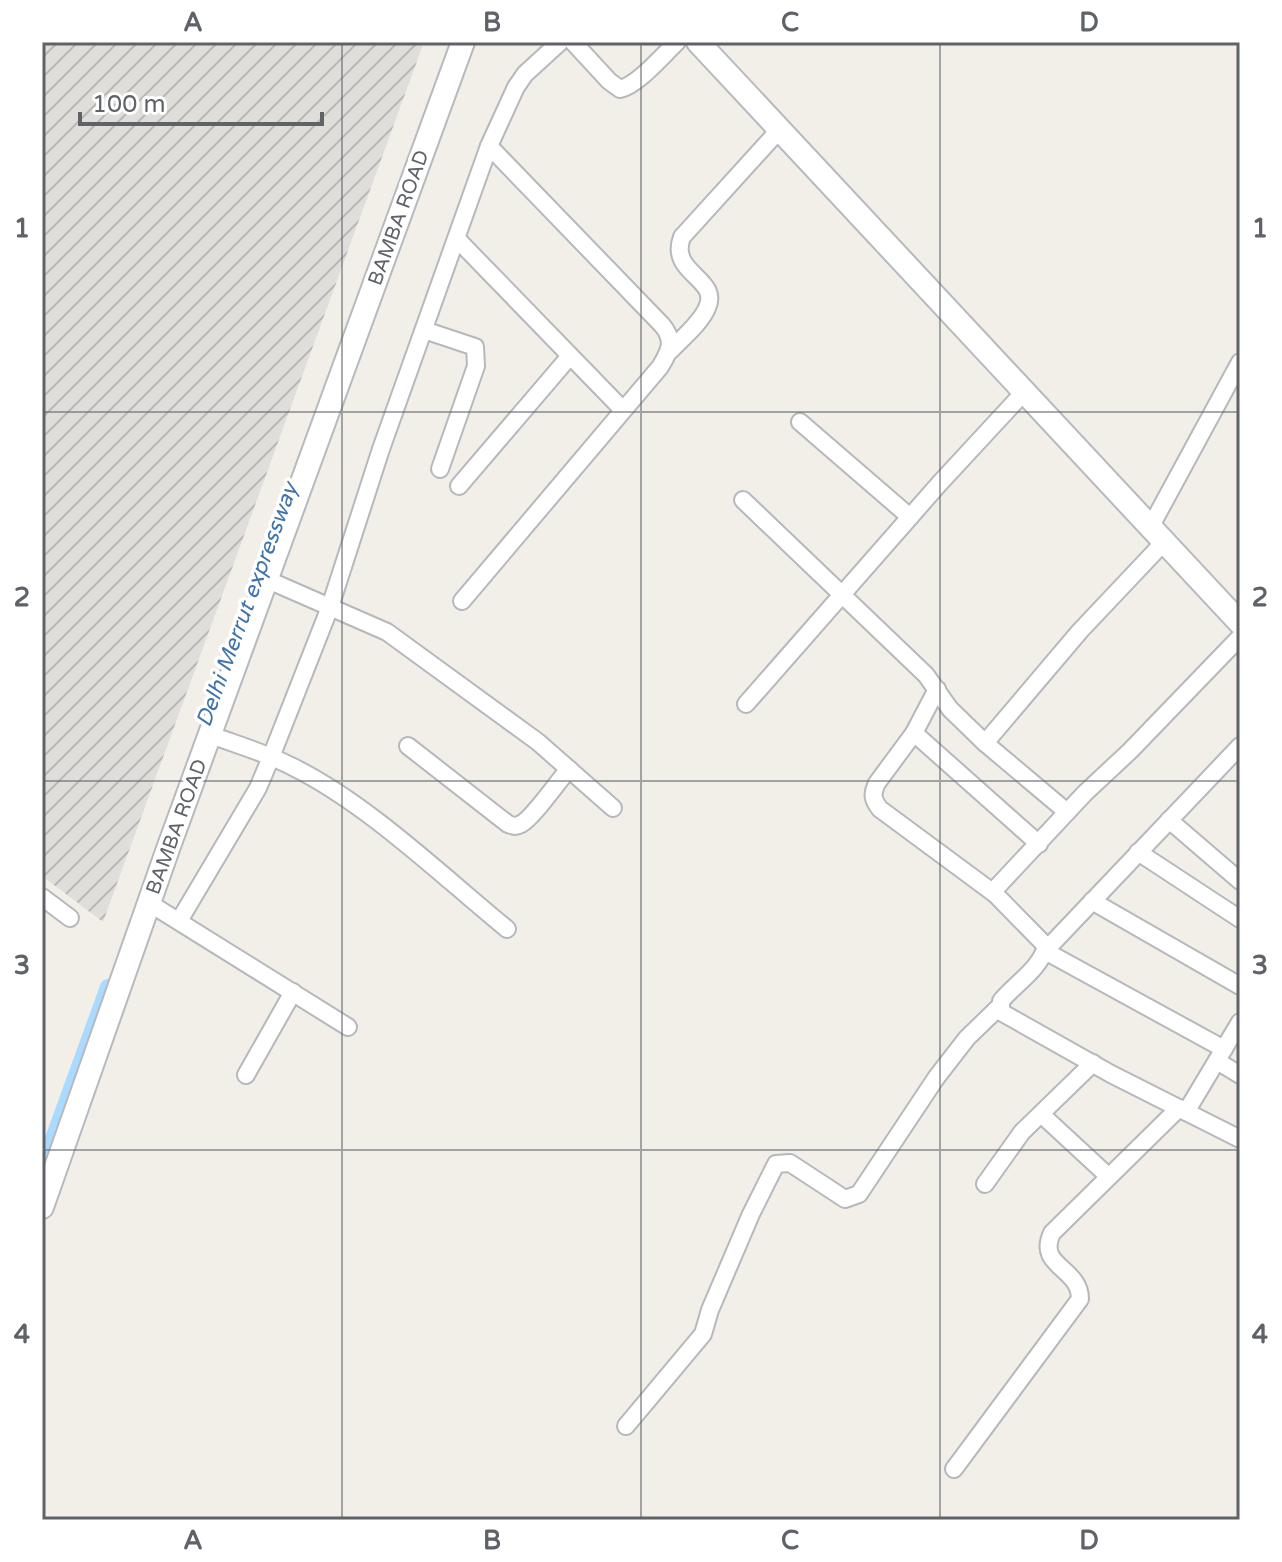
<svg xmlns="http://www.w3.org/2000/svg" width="1282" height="1562" font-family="'Varela Round',sans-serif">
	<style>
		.industrial { fill: url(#industrial-furrows) }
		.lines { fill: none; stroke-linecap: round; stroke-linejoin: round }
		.canal { stroke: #aadaff; stroke-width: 16 }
		.street-casing { stroke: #b5b8bc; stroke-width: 20 }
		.secondary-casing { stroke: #b6babf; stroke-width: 26 }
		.street { stroke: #fff; stroke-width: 16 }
		.secondary { stroke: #fff; stroke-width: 22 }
		.grid { fill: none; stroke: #5f6368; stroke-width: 2; stroke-opacity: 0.55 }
		.labels { text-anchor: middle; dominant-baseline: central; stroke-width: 7; stroke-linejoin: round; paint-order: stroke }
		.street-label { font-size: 20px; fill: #5f6368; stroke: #fff }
		.water-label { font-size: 22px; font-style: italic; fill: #4174aa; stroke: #fff }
		.neatline { fill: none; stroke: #5f6368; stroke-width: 3 }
		.grid-label { font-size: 26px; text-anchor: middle; font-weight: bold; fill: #5f6368 }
	</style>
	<defs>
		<pattern id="industrial-furrows" width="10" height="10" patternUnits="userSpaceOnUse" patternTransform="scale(2)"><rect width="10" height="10" fill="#e0deda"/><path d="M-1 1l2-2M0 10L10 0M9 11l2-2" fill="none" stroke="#b9b8b5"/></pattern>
	</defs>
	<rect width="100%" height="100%" fill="#f1efe8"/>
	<!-- industrial -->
	<path class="industrial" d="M42 42H424L103 922 42 876Z"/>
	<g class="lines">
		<!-- canal -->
		<path class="canal" d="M42 1169 108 987"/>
		<!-- street casing -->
		<g class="street-casing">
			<g id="street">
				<path d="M573 42 609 81 620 89C638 85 663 55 677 42"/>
				<path d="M457 239 623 410"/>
				<path d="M424 330 475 347 476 366 440 469"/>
				<path d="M670 351C682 338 700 324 707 308 721 278 668 274 682 237L780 129"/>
				<path d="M800 422 910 517"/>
				<path d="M459 486 570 356"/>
				<path d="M743 500 926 675 950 709 985 743 1067 812"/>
				<path d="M1151 526 1240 362"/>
				<path d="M268 580 387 632 538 742 613 808"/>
				<path d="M462 601 660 367C670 351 675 340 662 325L489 146"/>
				<path d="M1240 637 1130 751 1085 793 997 887 995 894 1046 946C1041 968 1015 984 1001 1001V1012L1111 1074 1240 1139"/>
				<path d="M937 689 914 733 877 783C872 794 872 799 880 809L995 894"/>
				<path d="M746 704 939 484 1026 390"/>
				<path d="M914 733 1039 844"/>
				<path d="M211 735C238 745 266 753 291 766 367 803 441 875 507 929"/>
				<path d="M985 743 1080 631 1165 541"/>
				<path d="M408 746 508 824C514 826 515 827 521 824 533 818 558 781 569 769"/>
				<path d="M1169 820 1240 881"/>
				<path d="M1138 852 1240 919"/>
				<path d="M42 897 70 918"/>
				<path d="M1092 901 1240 986"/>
				<path d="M149 903 348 1027"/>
				<path d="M179 921 258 788 271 757 330 607 381 449 489 146 516 87 525 74 560 42"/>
				<path d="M1224 1049 1045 951 1240 746"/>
				<path d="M1217 1061 1240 1075"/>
				<path d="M246 1075 293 992"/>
				<path d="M1186 1112 1240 1022"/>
				<path d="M1041 1114 1108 1176"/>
				<path d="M985 1184 1022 1132 1093 1063"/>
				<path d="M626 1426 703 1334 710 1310 751 1214 776 1164 790 1163 845 1199 859 1194 936 1078 967 1038 999 1007"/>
				<path d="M954 1469 1080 1299C1080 1267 1036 1267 1052 1233L1179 1108"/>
			</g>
		</g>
		<!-- secondary casing -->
		<g class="secondary-casing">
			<g id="secondary">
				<path d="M698 42 1240 623"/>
				<path d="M42 1207 169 846 463 42"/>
			</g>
		</g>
		<!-- street -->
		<use href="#street" class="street"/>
		<!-- secondary -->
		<use href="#secondary" class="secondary"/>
	</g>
	<!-- grid -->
	<path class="grid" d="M342 42V1520M641 42V1520M940 42V1520M42 412H1240M42 781H1240M42 1150H1240"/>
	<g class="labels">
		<!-- street labels -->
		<g class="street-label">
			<text transform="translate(399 218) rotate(-70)">BAMBA ROAD</text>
			<text transform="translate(177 827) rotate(-70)">BAMBA ROAD</text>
		</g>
		<!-- water labels -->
		<g class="water-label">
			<text transform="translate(247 605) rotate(-70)">Delhi Merrut expressway</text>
		</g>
	</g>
	<!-- border -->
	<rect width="1282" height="1562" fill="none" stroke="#ffffff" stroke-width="88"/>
	<!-- scale -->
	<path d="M80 112v12h242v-12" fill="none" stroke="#5f6368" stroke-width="4"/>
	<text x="92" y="112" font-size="24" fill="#5f6368" stroke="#ffffff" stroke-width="6" paint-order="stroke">100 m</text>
	<rect x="44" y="44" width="1194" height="1474" class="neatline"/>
	<g class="grid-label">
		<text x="193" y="31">A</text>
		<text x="492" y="31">B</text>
		<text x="790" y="31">C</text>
		<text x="1089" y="31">D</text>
		<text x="22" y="237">1</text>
		<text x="1260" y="237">1</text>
		<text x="22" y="606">2</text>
		<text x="1260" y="606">2</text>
		<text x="22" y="974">3</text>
		<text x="1260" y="974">3</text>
		<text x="22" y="1343">4</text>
		<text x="1260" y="1343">4</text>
		<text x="193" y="1549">A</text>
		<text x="492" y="1549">B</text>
		<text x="790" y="1549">C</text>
		<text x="1089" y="1549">D</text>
	</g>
</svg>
